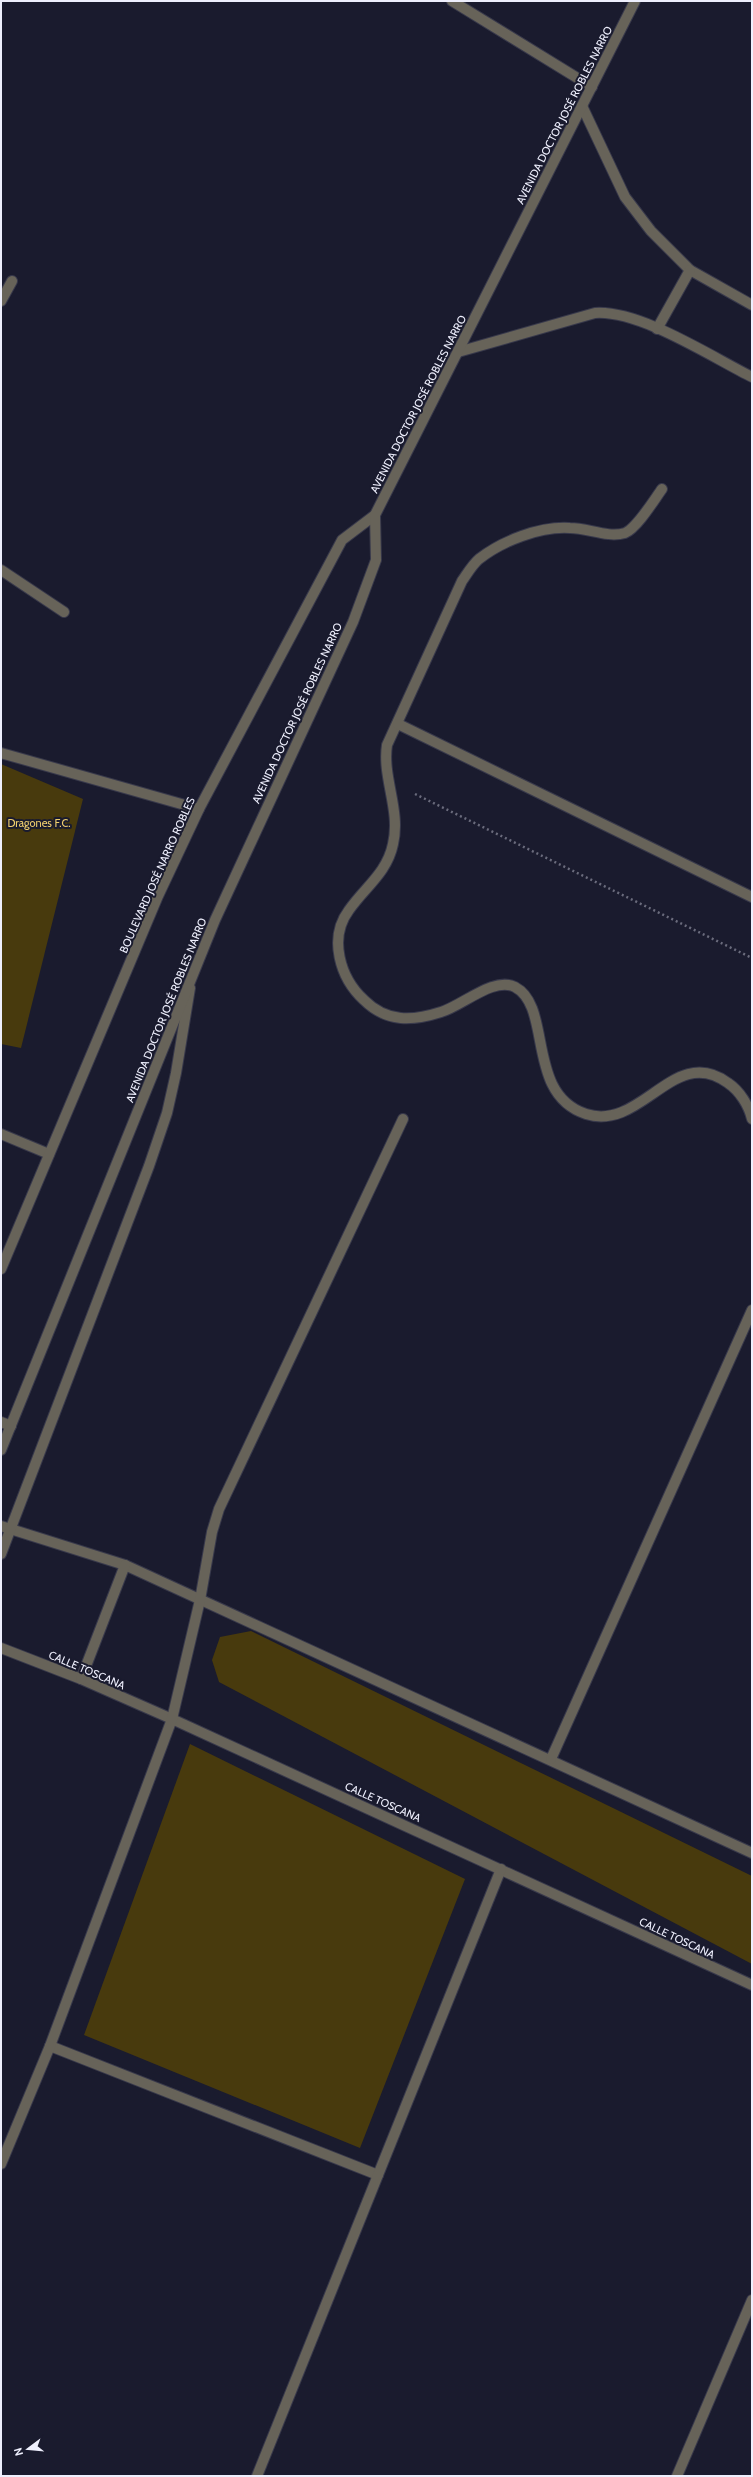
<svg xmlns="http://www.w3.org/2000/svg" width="753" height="2477" font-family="Cabin,sans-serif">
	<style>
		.green { fill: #483a0d }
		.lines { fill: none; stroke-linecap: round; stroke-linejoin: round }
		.service-casing { stroke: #38394b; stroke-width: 12 }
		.minor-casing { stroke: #38394b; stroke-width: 12 }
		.tertiary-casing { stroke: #38394b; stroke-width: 12 }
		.path { stroke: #6a6b7c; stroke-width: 2.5; stroke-dasharray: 2 3; stroke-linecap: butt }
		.service { stroke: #676359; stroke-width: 10 }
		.minor { stroke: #676359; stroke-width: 10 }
		.tertiary { stroke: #676359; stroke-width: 10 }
		.labels { text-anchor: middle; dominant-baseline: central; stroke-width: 4; stroke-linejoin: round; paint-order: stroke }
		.street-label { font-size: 11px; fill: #eeeffd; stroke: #1a1b2e }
		.park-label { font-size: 11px; fill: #f1cf6e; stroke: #1a1b2e }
	</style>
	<rect width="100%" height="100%" fill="#1a1b2e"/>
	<!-- green -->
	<g class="green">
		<path d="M1 764 83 799 21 1048 1 1044Z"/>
		<path d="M251 1631 752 1876V1964L219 1682 212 1660 220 1637Z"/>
		<path d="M190 1744 465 1879 360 2148 84 2035Z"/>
	</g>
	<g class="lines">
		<!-- service casing -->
		<g class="service-casing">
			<g id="service">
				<path d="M452 1 592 87"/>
				<path d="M582 106 625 197 651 231 690 270 752 305"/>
				<path d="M1 301 12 281"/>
				<path d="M657 329 690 270"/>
				<path d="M458 352 595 313C640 310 710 356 752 377"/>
				<path d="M662 489C654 500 637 528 625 533 607 538 588 528 570 528 540 526 502 541 479 559 472 565 467 574 462 581L387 745C382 778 401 810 393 844 387 873 365 887 349 910 328 938 340 978 364 1000 387 1023 413 1021 441 1012 462 1006 494 976 515 987 553 1007 525 1094 586 1114 642 1132 674 1043 728 1083 740 1091 749 1106 752 1119"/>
				<path d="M1 570 64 612"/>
				<path d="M398 724 752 897"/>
				<path d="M1 753 199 809"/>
				<path d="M1 1134 49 1154"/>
				<path d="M1 1422 11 1426"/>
			</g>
		</g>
		<!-- minor casing -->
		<g class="minor-casing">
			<g id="minor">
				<path d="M1 1526 125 1565 752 1853"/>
				<path d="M1 1554 149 1166 167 1113 176 1073 190 988"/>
				<path d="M1 1648 81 1679 172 1719 752 1985"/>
				<path d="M81 1679 125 1565"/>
				<path d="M551 1759 752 1310"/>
				<path d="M50 2046 378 2175"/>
				<path d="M1 2164 50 2046 172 1719 200 1600 212 1532 219 1509 403 1119"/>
				<path d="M257 2476 501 1869"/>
				<path d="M677 2476 752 2300"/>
			</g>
		</g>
		<!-- tertiary casing -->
		<g class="tertiary-casing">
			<g id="tertiary">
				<path d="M1 1269 158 896 199 809 342 540 375 515"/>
				<path d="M1 1450 215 920 353 622 376 560 375 515 635 1"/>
			</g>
		</g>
		<!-- path -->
		<path class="path" d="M415 794 752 958"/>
		<!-- service -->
		<use href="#service" class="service"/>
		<!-- minor -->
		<use href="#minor" class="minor"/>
		<!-- tertiary -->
		<use href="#tertiary" class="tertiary"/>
	</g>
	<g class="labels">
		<!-- street labels -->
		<g class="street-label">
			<text transform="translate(564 115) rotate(-63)">AVENIDA DOCTOR JOSÉ ROBLES NARRO</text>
			<text transform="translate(418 404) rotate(-63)">AVENIDA DOCTOR JOSÉ ROBLES NARRO</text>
			<text transform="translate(297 713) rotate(-65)">AVENIDA DOCTOR JOSÉ ROBLES NARRO</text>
			<text transform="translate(157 875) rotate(-66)">BOULEVARD JOSÉ NARRO ROBLES</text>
			<text transform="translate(166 1010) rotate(-68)">AVENIDA DOCTOR JOSÉ ROBLES NARRO</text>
			<text transform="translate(87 1670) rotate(23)">CALLE TOSCANA</text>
			<text transform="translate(383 1802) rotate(24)">CALLE TOSCANA</text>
			<text transform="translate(677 1938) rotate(25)">CALLE TOSCANA</text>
		</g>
		<!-- park labels -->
		<g class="park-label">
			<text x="39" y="823">Dragones F.C.</text>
		</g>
	</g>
	<!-- border -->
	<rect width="753" height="2477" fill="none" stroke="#eeeffd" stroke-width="4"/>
	<!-- north arrow -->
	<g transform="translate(28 2449) rotate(254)" stroke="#1a1b2e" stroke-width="3" paint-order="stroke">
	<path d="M0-3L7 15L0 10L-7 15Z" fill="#eeeffd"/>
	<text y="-6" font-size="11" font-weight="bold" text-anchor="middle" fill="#eeeffd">N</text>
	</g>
</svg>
